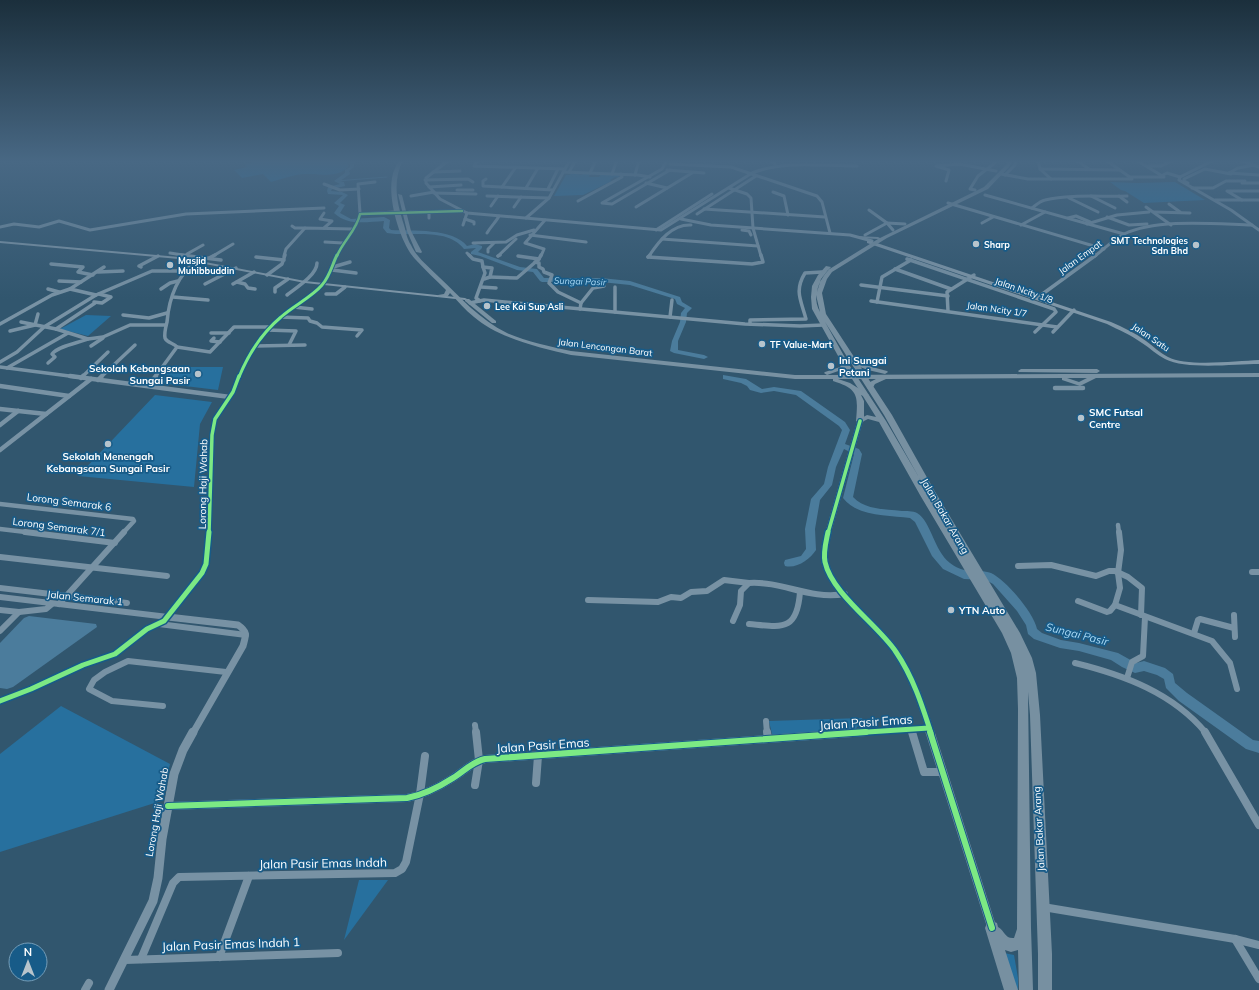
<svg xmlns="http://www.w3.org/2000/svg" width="1259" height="990" font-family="Mulish,sans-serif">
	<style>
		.green { fill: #27709e }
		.water { fill: #4b7c9c }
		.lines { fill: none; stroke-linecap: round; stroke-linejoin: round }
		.stream { stroke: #4b7c9c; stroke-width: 1 }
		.river { fill: #4b7c9c; fill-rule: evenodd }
		.minor-far4 { stroke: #7892a4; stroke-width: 3 }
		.minor-far3 { stroke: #7892a4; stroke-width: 3.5 }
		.minor-far2 { stroke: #7892a4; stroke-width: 4.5 }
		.minor-far1 { stroke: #7892a4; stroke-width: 6 }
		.minor { stroke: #7892a4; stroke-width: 8 }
		.tertiary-far2 { stroke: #7892a4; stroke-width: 5.5 }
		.tertiary-far1 { stroke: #7892a4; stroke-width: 7 }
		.tertiary { stroke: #7892a4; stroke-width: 9 }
		.secondary { fill: #7f97a8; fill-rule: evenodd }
		.primary { fill: #7790a1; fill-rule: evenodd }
		.trunk { fill: #7891a2; fill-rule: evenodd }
		.cycleway-far4-casing { stroke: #175b88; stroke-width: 4 }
		.cycleway-far3-casing { stroke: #175b88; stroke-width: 5 }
		.cycleway-far2-casing { stroke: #175b88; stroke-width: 6 }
		.cycleway-far1-casing { stroke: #175b88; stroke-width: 8 }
		.cycleway-casing { stroke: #175b88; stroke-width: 8 }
		.cycleway-far4 { stroke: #7ce984; stroke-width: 2.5 }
		.cycleway-far3 { stroke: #7ce984; stroke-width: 3 }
		.cycleway-far2 { stroke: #7ce984; stroke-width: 3.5 }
		.cycleway-far1 { stroke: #7ce984; stroke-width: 5 }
		.cycleway { stroke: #7ce984; stroke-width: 6 }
		.poi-dot { fill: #b7c4cc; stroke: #175b88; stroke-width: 1.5 }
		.labels { text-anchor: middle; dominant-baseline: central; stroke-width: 3.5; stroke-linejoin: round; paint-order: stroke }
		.far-poi-label { font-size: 9px; font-weight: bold; fill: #fff; stroke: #175b88; text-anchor: start }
		.far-street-label { font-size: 9px; fill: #fff; stroke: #175b88 }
		.far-water-label { font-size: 9px; font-style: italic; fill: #a9d9f5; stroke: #175b88 }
		.poi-label { font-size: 10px; font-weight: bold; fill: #fff; stroke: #175b88; text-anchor: start }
		.street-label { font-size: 10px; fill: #fff; stroke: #175b88 }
		.water-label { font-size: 11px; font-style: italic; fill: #a9d9f5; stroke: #175b88 }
		.near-street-label { font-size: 12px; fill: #fff; stroke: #175b88 }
	</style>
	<rect width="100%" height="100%" fill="#31566e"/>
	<!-- green -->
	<g class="green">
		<path d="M262 160H341L348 163V167C336 179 321 173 306 174 295 174 282 179 271 182L263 174 242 178 234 170 247 167 245 165Z"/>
		<path d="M571 173 582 175 583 173 590 174 589 177H599L601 174 620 175 618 178 615 177 610 180 612 181 583 195 554 196 566 175H570Z"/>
		<path d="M1110 182 1137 183 1175 182 1205 200 1144 203 1125 191 1121 190Z"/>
		<path d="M86 315 111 316 88 336 60 329Z"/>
		<path d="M171 367H223L218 390 160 383Z"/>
		<path d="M155 395 212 402 200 424 194 487 78 476Z"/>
		<path d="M61 706 170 764 161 801 0 852V754Z"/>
		<path d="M862 718 864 725 858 726 854 731 776 737 772 734 769 721Z"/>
		<path d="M359 880H388L344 940Z"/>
		<path d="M1004 953 1014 955 1018 978V990H1015Z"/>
	</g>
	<!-- water -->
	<path class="water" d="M29 616 96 624 97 627 13 687 7 689 0 688V643L24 618Z"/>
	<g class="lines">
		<!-- stream -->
		<g class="stream">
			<path d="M963 160 965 163"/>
			<path d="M336 181 387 177"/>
		</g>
		<!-- river -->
		<g class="river">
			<path d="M344 160 354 161V167L349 171 350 174 340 181 344 182 345 186 332 189 331 191 342 192 348 195 340 203 345 205 340 213 351 219 384 217 390 220 389 228 391 230C412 231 453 228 467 246L475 244 482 246V248L478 252 520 267 537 269 544 278H601L630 281 680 297 682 302 692 308 687 313 686 322 678 341V350L704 355 708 357 704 359 674 353 670 351 672 341 680 322 681 313 685 308 677 304 675 299 630 285 601 282H542L540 281 533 272 517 270 480 256 471 254V252L476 248 464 249C447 227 411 237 387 233L383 228 384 221C366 222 348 226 334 213L339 206 334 203 343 195 328 194 327 191 328 187 340 184 334 181 345 173V170L350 167V163Z"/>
			<path d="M723 375 746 379 762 389 774 387 801 391 845 422 850 430 845 444 859 449 862 454 853 497C865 510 885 509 902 511 906 511 913 511 917 513 931 521 934 551 950 563 967 576 977 568 991 573 1006 580 1034 613 1037 629L1042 633 1061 640 1079 643 1118 653 1136 663 1144 661 1165 668 1173 674 1175 683 1187 693 1253 740 1259 741V753L1246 749 1179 701 1166 688 1164 679 1157 675 1144 671 1135 673 1122 667 1111 660 1079 651 1060 648 1034 639 1028 634 1026 625 1017 611 993 584 986 580 964 579 943 569 932 556 915 522 910 518C889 515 857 517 843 498L854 454 844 449 836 467 832 485 820 500 815 529 816 550C810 559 797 569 785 566L784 563 785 560 801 556 806 549 805 529 811 499 824 484 828 467 842 430 839 426 796 395 774 391 761 393 750 390 747 386 741 383 723 379Z"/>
		</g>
		<!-- minor-far4 -->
		<g class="minor-far4">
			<path d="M449 160 426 178V183L440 199 467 213 661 230 752 173C785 160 822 166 857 166"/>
			<path d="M478 160 474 166 565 169"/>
			<path d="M528 160H563"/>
			<path d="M667 160 662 169 602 203 612 204 670 170"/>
			<path d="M770 160 775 164"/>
			<path d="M1038 160 1040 169 1051 179"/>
			<path d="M1076 160 1089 169"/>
			<path d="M1106 160 1131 178"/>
			<path d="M1214 160 1180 177 1179 180 1231 210 1259 230"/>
			<path d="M1239 160 1259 167"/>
			<path d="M670 164 731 167 817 196 822 202 830 233"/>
			<path d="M1148 166H1161L1174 160"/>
			<path d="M1040 169 1120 170"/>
			<path d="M667 170 704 173"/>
			<path d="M433 172 460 171"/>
			<path d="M563 172 638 175 650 177"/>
			<path d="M569 172 576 160"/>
			<path d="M590 173 596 160"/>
			<path d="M1229 173 1259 175"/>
			<path d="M1229 173 1238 168 1254 165"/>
			<path d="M612 174 617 160"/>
			<path d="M1001 174 1028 179H1132"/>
			<path d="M635 175 639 160"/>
			<path d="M1005 175 1015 165 1016 160"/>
			<path d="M1163 175 1167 173 1180 177"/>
			<path d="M1130 177H1164L1136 160"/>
			<path d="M486 179 483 181V186L553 190"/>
			<path d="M425 180 468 179 473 182"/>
			<path d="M946 181 949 170 936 166 959 164 996 171"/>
			<path d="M646 183 667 188"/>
			<path d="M1188 183 1184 181V179L1205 169 1231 174"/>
			<path d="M1242 183H1259"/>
			<path d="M324 184 340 190 359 189"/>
			<path d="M429 187 461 185"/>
			<path d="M502 187 516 167"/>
			<path d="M526 188 538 168"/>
			<path d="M729 188 747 194 751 198 753 228 761 256"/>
			<path d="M1192 188H1213L1226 181H1245"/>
			<path d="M548 189 558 169"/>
			<path d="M457 190H473"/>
			<path d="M975 190 970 189 978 176 996 162"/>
			<path d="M773 192 784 196 788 215"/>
			<path d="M434 193 476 194"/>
			<path d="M985 195 1124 234"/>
			<path d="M411 196 434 192"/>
			<path d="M487 196 549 198"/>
			<path d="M1091 196 1115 208"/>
			<path d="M1119 196 1127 202"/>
			<path d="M1069 198 1098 212"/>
			<path d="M1215 200H1259"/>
			<path d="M1242 200 1227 191H1259"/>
			<path d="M578 201 622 177 621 174"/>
			<path d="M948 203 1104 249"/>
			<path d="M1169 204 1180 212"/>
			<path d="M491 206 498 196"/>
			<path d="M514 207 521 197"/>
			<path d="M636 207 692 173"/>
			<path d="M1146 207 1171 225"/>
			<path d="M1032 208C1036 205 1040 201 1045 200 1071 194 1101 197 1127 196"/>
			<path d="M704 209 825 217"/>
			<path d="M869 210 887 223 893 230"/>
			<path d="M409 212 461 211"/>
			<path d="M429 212V218"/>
			<path d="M1154 212 1190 213"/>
			<path d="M324 213 320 219 332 221 324 228"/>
			<path d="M360 213 358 184 375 182"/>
			<path d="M697 214 756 176"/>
			<path d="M1107 217 1129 225 1147 224"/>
			<path d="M526 218 549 198 570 160"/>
			<path d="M1068 218 1076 216 1090 222"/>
			<path d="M465 219 474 222V224"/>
			<path d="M681 219 711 225 850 235 872 241"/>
			<path d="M982 223 993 217"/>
			<path d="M1087 224 1117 215 1149 212"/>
			<path d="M463 225 467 213"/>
			<path d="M1021 225 1045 212"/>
			<path d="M292 226 295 228H305"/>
			<path d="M0 227 14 224 39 227 59 221 90 230 186 214 324 208"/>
			<path d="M656 230 712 194"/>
			<path d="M742 230 749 231 751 235"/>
			<path d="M487 233C491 226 496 222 499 216"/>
			<path d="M530 235 586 242"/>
			<path d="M865 235 887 223 905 224"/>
			<path d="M662 239 758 246"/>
			<path d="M325 242 343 243"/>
			<path d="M473 243 506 242 517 235 534 230"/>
			<path d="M488 252V249L494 243"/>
			<path d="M170 253 189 256"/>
			<path d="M467 253 470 256"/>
			<path d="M187 254 203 245"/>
			<path d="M213 256 233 244"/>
			<path d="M284 256 286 249 305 228 353 229"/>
			<path d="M337 256C343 241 357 230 360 214L395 212"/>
			<path d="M498 256 516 239"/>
			<path d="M541 256 544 249 525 243 545 220"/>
			<path d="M649 256C659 241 672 224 691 225"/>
			<path d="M1095 256C1104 249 1114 239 1124 234 1157 218 1216 224 1252 225"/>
		</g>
		<!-- minor-far3 -->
		<g class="minor-far3">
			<path d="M181 255 221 260"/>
			<path d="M469 255 473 259 482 261 483 267 492 268 490 277 484 279"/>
			<path d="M498 256 500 255"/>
			<path d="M518 256 539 259"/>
			<path d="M256 257 284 260"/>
			<path d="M648 257 752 264 763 262 761 255"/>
			<path d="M648 257 650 255"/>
			<path d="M209 258 215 255"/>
			<path d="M907 259 1054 309 1056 312 1035 332"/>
			<path d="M535 262 539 263V267L543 269 544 272 552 275 549 283 558 292 581 303 580 309"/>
			<path d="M51 264 83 267 78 272 93 275"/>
			<path d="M141 267 139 266 158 256"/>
			<path d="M333 267 350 262"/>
			<path d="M895 269 951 289"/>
			<path d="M332 270 356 273"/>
			<path d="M98 272 123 271"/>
			<path d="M267 275 282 264 285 255"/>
			<path d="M490 277 517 278 539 259 541 255"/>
			<path d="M59 281 81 282"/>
			<path d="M237 282 245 284 248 288 255 289"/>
			<path d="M205 284 236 268"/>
			<path d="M233 284 254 272"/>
			<path d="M861 285 948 296"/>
			<path d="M481 287 496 288"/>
			<path d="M615 287V312"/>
			<path d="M48 289 59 292"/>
			<path d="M70 289 96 295"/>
			<path d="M161 289 170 283 178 281"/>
			<path d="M275 292V288L288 279"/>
			<path d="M326 294H336L345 287"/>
			<path d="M287 295C296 288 317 275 317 263"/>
			<path d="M173 297 208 300"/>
			<path d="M1037 298 1096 255"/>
			<path d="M480 301 476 298 485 273 483 267"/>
			<path d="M871 301 1057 327"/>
			<path d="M94 302 102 303 111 297 99 294"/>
			<path d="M877 302 882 277 911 260"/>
			<path d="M470 303 484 300 745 324 800 326 823 325"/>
			<path d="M581 303 593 288 604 286"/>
			<path d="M294 307 312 309"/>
			<path d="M948 311 947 292 974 275"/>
			<path d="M123 315 149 318 167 313"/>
			<path d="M280 317 308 318 310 321 317 323 322 327 362 330 357 336"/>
			<path d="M670 317 672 300"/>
			<path d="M21 322 56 329 88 339 103 337 130 325H166"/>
			<path d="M0 324 52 295 70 289 104 267"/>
			<path d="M750 324V320L806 319C801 300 794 291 805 273L822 272"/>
			<path d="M56 329 95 303"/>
			<path d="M267 330 296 331 289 345"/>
			<path d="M10 331 35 325 38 314"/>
			<path d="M1053 332 1074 310"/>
			<path d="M211 333H229"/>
			<path d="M214 338 211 341 220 342"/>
			<path d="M91 346 103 338"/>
			<path d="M256 346 305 345"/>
			<path d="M177 347 210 352 234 327H270"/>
			<path d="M0 362 17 352 44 327 96 295 152 271H184"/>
			<path d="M48 363 55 357 52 354C58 346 78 343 88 339"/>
			<path d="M0 367 77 377"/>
			<path d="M7 368 68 333"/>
			<path d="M82 377 108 352"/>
			<path d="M101 377 135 345"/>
			<path d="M155 377 177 347C174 343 167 343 165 338 164 333 166 326 167 322 169 298 177 276 196 261"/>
			<path d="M239 377C248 355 262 333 281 317 293 306 312 297 322 285 330 276 332 265 337 255"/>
		</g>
		<!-- minor-far2 -->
		<g class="minor-far2">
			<path d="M70 376 230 397"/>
			<path d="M81 378 83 376"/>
			<path d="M98 380 102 376"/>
			<path d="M149 385 156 376"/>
			<path d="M0 386 69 396"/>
			<path d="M1055 388H1083"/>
			<path d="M0 409 46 414"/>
			<path d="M0 425 18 411"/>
			<path d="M0 450 91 379"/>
			<path d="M0 504 133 519 134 521 123 533"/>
			<path d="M1118 525 1119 533"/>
			<path d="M0 529 34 533"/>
			<path d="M209 533 212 435 215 419 233 392 239 376"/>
		</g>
		<!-- minor-far1 -->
		<g class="minor-far1">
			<path d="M25 532 115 543"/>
			<path d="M0 557 167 576"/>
			<path d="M1018 566 1051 565 1096 576 1109 571H1115L1128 577 1142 588 1141 615"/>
			<path d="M1252 572H1259"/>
			<path d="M0 588 127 603"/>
			<path d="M0 597 168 617"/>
			<path d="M588 600 658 602 671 597 681 598 691 592 707 591 724 580 749 583"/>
			<path d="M1078 601 1107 612 1110 611 1115 605 1120 588 1118 573 1121 550 1119 532"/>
			<path d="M59 604 124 532"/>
			<path d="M1115 605 1212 641 1230 663 1237 689"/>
			<path d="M0 610 19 612"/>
			<path d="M1234 615 1235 637"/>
			<path d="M733 621 740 605 741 591 749 583C784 581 808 600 845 594"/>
			<path d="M159 624 246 635"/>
			<path d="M749 624C782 627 797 632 800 592"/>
			<path d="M0 631 19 612 46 609 52 604"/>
			<path d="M1194 633 1198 620 1200 619 1234 628"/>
			<path d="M1075 663C1124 675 1173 693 1206 733"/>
			<path d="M1127 678 1132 662 1143 656 1145 617"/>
			<path d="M0 701 31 689 83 665 115 654 147 629 164 621 202 573 206 564 209 532"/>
			<path d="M163 706 112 701 89 689 94 680 105 672 128 661 226 672"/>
			<path d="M766 721 767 733"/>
			<path d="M475 725 476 733"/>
			<path d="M911 729 912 733"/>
			<path d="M852 733 929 728"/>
		</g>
		<!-- minor -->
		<g class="minor">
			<path d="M767 732 768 739"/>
			<path d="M912 732 924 772H943"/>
			<path d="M1205 732 1259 825"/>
			<path d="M536 783 538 756"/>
			<path d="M475 785 479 760 476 732"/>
			<path d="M168 806 407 798C423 795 439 787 453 778 464 771 472 762 485 759L866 732"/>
			<path d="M1043 907 1235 939 1259 945"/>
			<path d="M1235 939 1259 979"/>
			<path d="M219 957 249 876"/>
			<path d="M141 959 173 883 179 877 395 873 402 869 406 862 420 794 425 756"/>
			<path d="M125 960 338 953"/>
			<path d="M85 990 89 983"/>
		</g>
		<!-- tertiary-far2 -->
		<path class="tertiary-far2" d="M828 533 860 421"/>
		<!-- tertiary-far1 -->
		<g class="tertiary-far1">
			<path d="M828 532C826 542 823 552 825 562 832 594 878 625 896 652 913 677 922 705 931 733"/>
			<path d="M168 617 238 625C248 632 246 635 243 646L193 733"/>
		</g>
		<!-- tertiary -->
		<g class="tertiary">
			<path d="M930 732 992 928"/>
			<path d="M109 990 153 901 158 878 162 839 174 774 183 750 193 732"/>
		</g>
		<!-- secondary -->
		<g class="secondary">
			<path d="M0 241 179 257 305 281 465 298 467 299 465 300 305 283 179 259 0 243Z"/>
			<path d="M867 241H871L1111 322C1123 327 1135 333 1146 341 1153 346 1160 353 1168 357 1186 367 1237 361 1259 360V364C1234 364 1186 370 1165 359 1157 355 1150 348 1142 343 1131 335 1119 330 1107 324L867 243Z"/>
		</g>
		<!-- primary -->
		<path class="primary" d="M1009 160H1013L1009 167 988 189 887 238 832 272 827 279 822 293 826 314 892 415 934 490 1020 633 1032 658 1036 673 1040 715 1052 954V990H1038V954L1030 715 1028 692 1031 928 1033 990H1019L1018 950 1011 952 1005 950 1018 990H1004L985 928 987 923 992 921 997 923 998 927C1005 931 1005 939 1014 938L1017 929 1018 709 1017 678 1011 653 1002 633 920 495 879 422 868 419 860 423 856 421 867 415 876 417 842 363 812 309 811 297 812 286 818 275 826 266 831 267C824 275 819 281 817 292L821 279 828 270 878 239 859 238H857V236L878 237 880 238 984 187 1006 165ZM816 295 820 312C817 307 816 301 816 295ZM825 322 884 415 926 490 962 551 886 421 848 363Z"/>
		<!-- trunk -->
		<g class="trunk">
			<path d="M399 160H403C392 182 397 203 404 225 406 232 407 239 411 245 417 258 429 267 439 277 460 297 480 320 507 333 525 341 552 347 571 351L795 375H827L824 373 825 372 840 367 843 362 845 361 848 363 844 369 827 375 1259 373V377L1096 378 1080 386 1062 380V378L886 379 875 384 872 389 870 390 867 388 870 382 876 379H838L850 383 869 395 866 397 861 395 864 401V421L860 423 856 421C858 396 859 389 833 381V379H795L571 355C540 348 498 338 474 317 465 310 458 301 450 293L448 296 438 297V295L444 294 446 290C436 280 425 270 415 259 400 242 388 201 392 178 393 171 396 166 399 160ZM1067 378H1087L1079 382Z"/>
			<path d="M398 194 402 195 411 231 422 252 421 253 416 252 407 231Z"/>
			<path d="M465 299H469L496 321V323H492L465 301Z"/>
			<path d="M854 361 872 367 887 371 888 372 885 374 868 370 852 364 851 363Z"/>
			<path d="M1021 369H1097L1100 371 1097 373 1019 372 1018 371Z"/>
		</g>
		<!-- cycleway-far4 casing -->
		<g class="cycleway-far4-casing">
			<path id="cycleway-far4" d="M337 256C343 241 357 230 360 214L462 211"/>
		</g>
		<!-- cycleway-far3 casing -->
		<g class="cycleway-far3-casing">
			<path id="cycleway-far3" d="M239 377C248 355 262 333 281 317 293 306 312 297 322 285 330 276 332 265 337 255"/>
		</g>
		<!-- cycleway-far2 casing -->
		<g class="cycleway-far2-casing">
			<g id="cycleway-far2">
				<path d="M209 533 212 435 215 419 233 392 239 376"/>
				<path d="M828 533 860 421"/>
			</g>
		</g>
		<!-- cycleway-far1 casing -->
		<g class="cycleway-far1-casing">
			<g id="cycleway-far1">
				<path d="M828 532C826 542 823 552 825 562 832 594 878 625 896 652 913 677 922 705 931 733"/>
				<path d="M0 701 31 689 83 665 115 654 147 629 164 621 202 573 206 564 209 532"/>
				<path d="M852 733 929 728"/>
			</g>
		</g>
		<!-- cycleway casing -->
		<g class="cycleway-casing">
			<g id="cycleway">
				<path d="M930 732 992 928"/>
				<path d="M168 806 407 798C423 795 439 787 453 778 464 771 472 762 485 759L866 732"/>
			</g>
		</g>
		<!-- cycleway-far4 -->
		<use href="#cycleway-far4" class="cycleway-far4"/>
		<!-- cycleway-far3 -->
		<use href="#cycleway-far3" class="cycleway-far3"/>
		<!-- cycleway-far2 -->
		<use href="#cycleway-far2" class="cycleway-far2"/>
		<!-- cycleway-far1 -->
		<use href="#cycleway-far1" class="cycleway-far1"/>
		<!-- cycleway -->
		<use href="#cycleway" class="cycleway"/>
	</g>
	<!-- sky -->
	<linearGradient id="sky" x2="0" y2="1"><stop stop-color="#1b2f3c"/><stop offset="0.54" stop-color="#486884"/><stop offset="1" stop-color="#486884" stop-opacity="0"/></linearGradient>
	<rect width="1259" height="299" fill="url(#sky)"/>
	<!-- markers -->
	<g class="poi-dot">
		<circle cx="976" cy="244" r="4"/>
		<circle cx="1196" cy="245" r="4"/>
		<circle cx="170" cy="265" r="4"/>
		<circle cx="487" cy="306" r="4"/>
		<circle cx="762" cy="344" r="4"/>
		<circle cx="831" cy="366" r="4"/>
		<circle cx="198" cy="374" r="4"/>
		<circle cx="1081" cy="418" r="4"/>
		<circle cx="108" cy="444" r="4"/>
		<circle cx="951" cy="610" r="4"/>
	</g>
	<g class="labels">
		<!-- far-poi labels -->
		<g class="far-poi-label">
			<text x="1188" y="240" text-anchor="end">SMT Technologies<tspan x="1188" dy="10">Sdn Bhd</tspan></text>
			<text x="984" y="244">Sharp</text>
			<text x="178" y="260">Masjid<tspan x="178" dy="10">Muhibbuddin</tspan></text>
			<text x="495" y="306">Lee Koi Sup Asli</text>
			<text x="770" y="344">TF Value-Mart</text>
		</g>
		<!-- far-street labels -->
		<g class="far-street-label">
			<text transform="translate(1080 257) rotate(-36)">Jalan Empat</text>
			<text transform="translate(1024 290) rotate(19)">Jalan Ncity 1/8</text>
			<text transform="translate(997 309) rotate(8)">Jalan Ncity 1/7</text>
			<text transform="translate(1151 337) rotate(34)">Jalan Satu</text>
			<text transform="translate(605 347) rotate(7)">Jalan Lencongan Barat</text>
		</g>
		<!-- far-water labels -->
		<g class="far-water-label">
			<text transform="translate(580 281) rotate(2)">Sungai Pasir</text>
		</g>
		<!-- poi labels -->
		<g class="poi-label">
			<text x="839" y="360">Ini Sungai<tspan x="839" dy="12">Petani</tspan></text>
			<text x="190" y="368" text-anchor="end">Sekolah Kebangsaan<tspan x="190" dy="12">Sungai Pasir</tspan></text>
			<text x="1089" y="412">SMC Futsal<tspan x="1089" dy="12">Centre</tspan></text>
			<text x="108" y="456" text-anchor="middle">Sekolah Menengah<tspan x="108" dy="12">Kebangsaan Sungai Pasir</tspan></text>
			<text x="959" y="610">YTN Auto</text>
		</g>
		<!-- street labels -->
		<g class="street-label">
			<text transform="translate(203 484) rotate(-89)">Lorong Haji Wahab</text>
			<text transform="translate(69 502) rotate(7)">Lorong Semarak 6</text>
			<text transform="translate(945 516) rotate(60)">Jalan Bakar Arang</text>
			<text transform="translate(59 527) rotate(7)">Lorong Semarak 7/1</text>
			<text transform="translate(85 598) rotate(6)">Jalan Semarak 1</text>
			<text transform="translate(157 812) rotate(-80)">Lorong Haji Wahab</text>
			<text transform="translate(1039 829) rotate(-93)">Jalan Bakar Arang</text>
		</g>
		<!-- water labels -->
		<g class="water-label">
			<text transform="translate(1077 634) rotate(14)">Sungai Pasir</text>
		</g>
		<!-- near-street labels -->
		<g class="near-street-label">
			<text transform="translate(866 722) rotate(-4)">Jalan Pasir Emas</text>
			<text transform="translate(543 745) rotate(-4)">Jalan Pasir Emas</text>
			<text transform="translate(323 863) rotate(-1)">Jalan Pasir Emas Indah</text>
			<text transform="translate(231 944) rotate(-2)">Jalan Pasir Emas Indah 1</text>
		</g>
	</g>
	<!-- north arrow -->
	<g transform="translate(28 962)"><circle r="19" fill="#175b88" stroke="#749db8"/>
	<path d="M0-3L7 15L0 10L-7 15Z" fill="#b7c4cc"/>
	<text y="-6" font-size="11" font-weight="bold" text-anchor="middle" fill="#ffffff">N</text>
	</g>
</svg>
